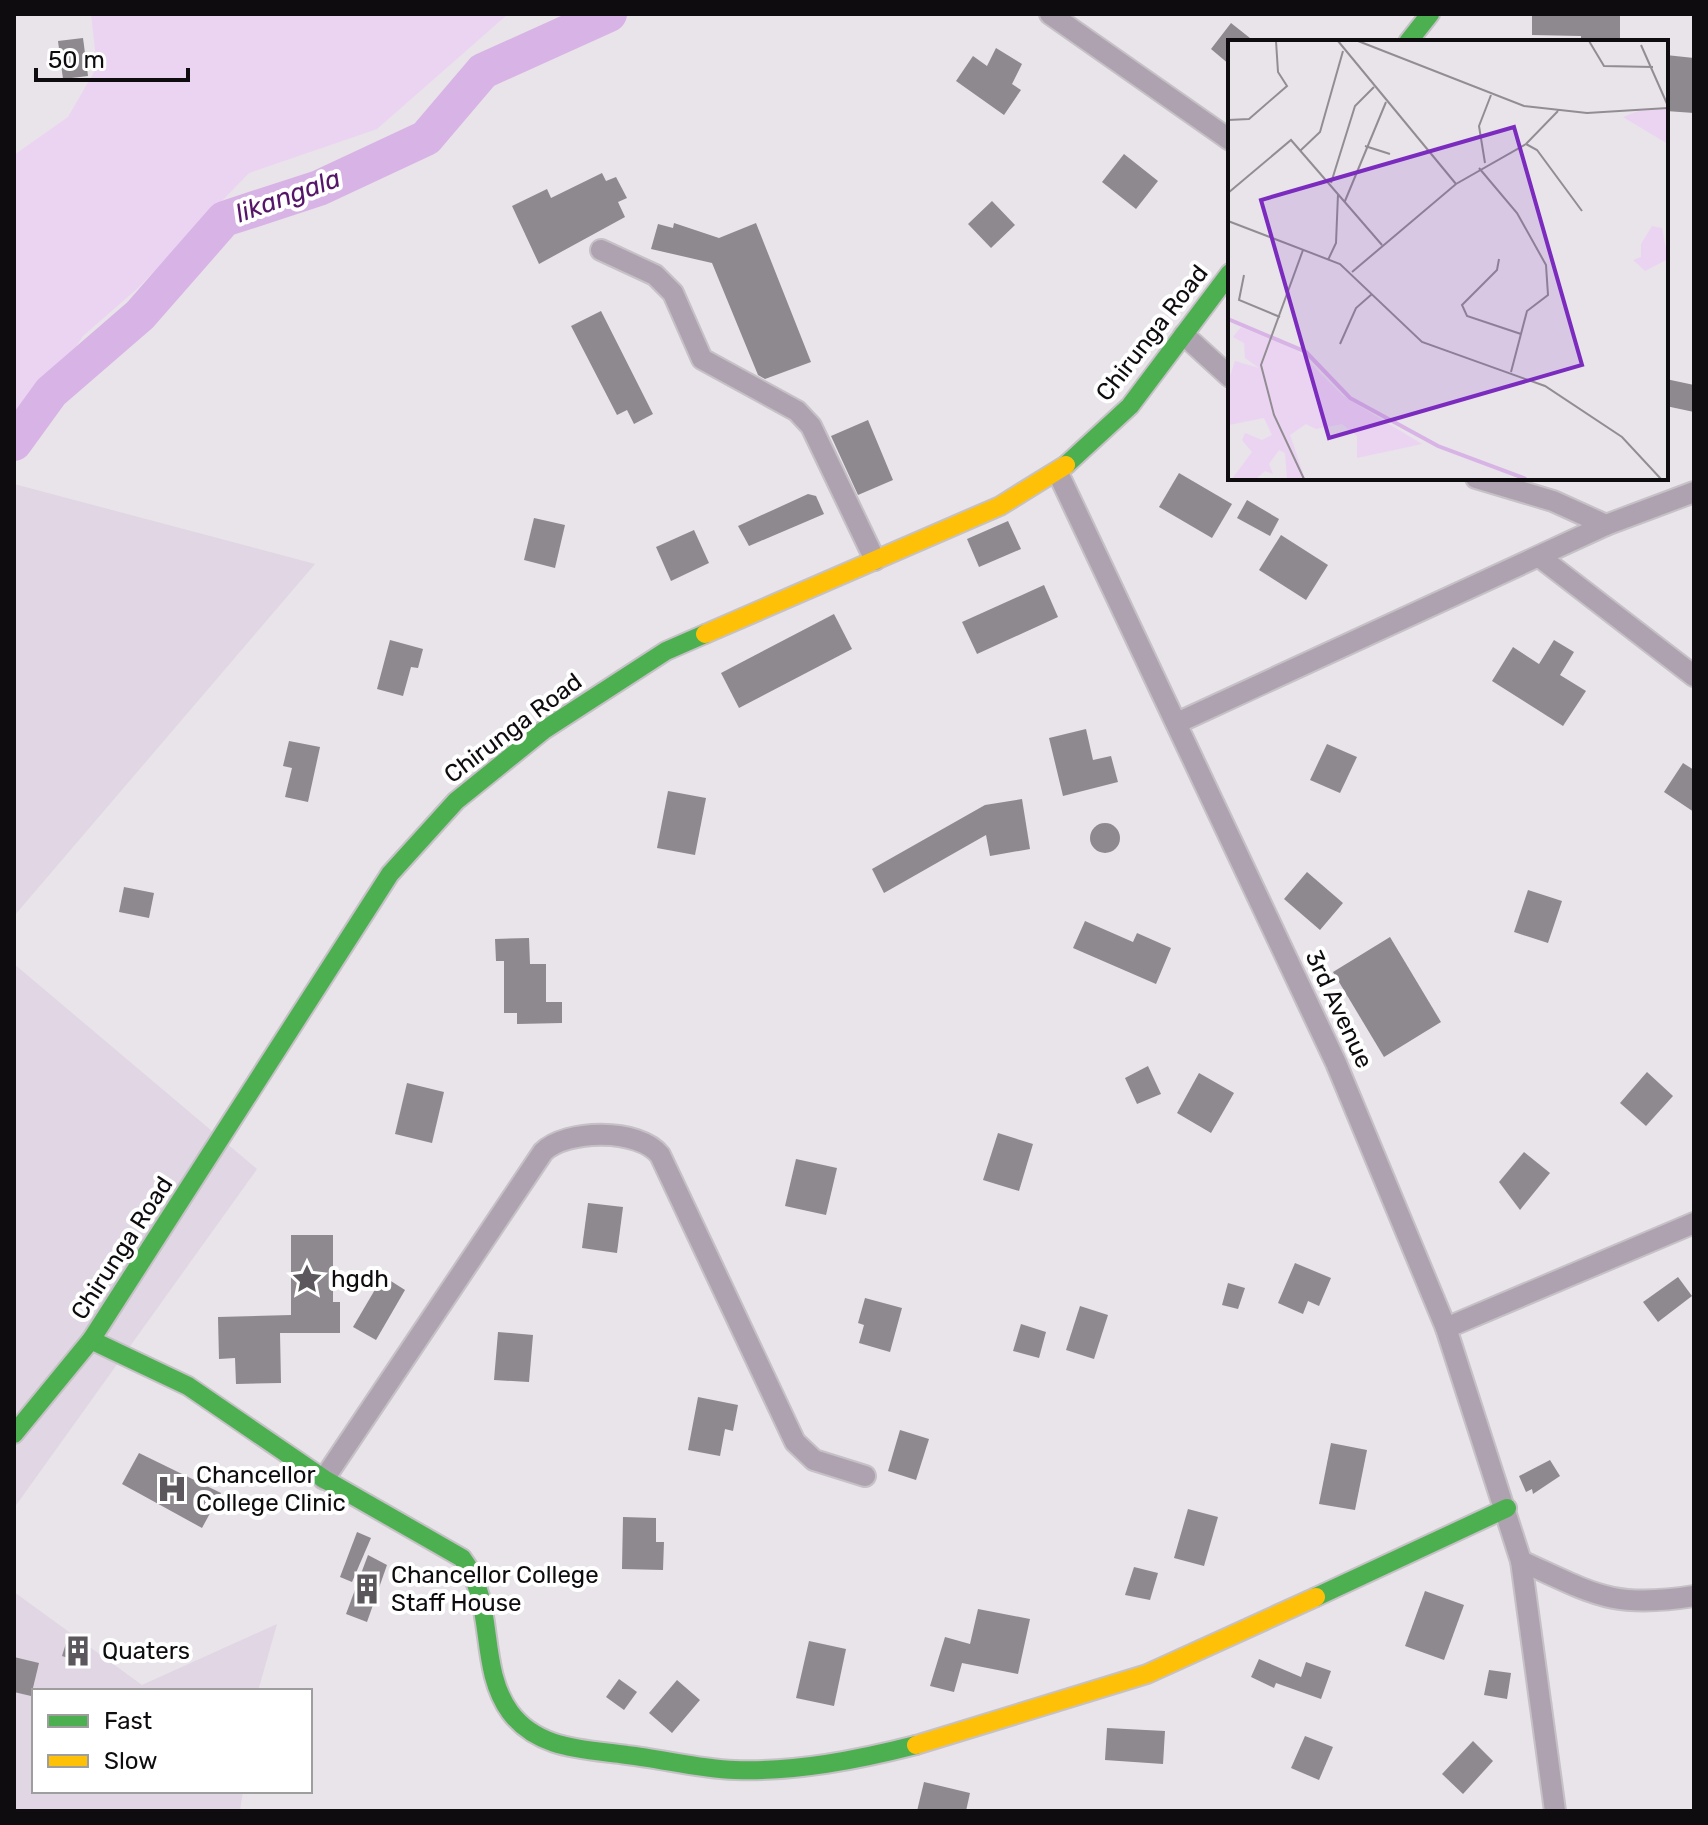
<svg xmlns="http://www.w3.org/2000/svg" width="1708" height="1825" font-family="Rubik,sans-serif">
	<style>
		.built { fill: #e0d6e4 }
		.green { fill: #ebd4f2 }
		.lines { fill: none; stroke-linecap: round; stroke-linejoin: round }
		.river { stroke: #d8b3e5; stroke-width: 36 }
		.building { fill: #8e898f }
		.street-casing { stroke: #c5c1c6; stroke-width: 24 }
		.fast-casing { stroke: #c5c1c6; stroke-width: 22 }
		.slow-casing { stroke: #c5c1c6; stroke-width: 22 }
		.street { stroke: #aea2b1; stroke-width: 20 }
		.fast { stroke: #4caf50; stroke-width: 18 }
		.slow { stroke: #ffc107; stroke-width: 18 }
		.labels { text-anchor: middle; dominant-baseline: central; stroke-width: 8; stroke-linejoin: round; paint-order: stroke }
		.street-label { font-size: 24px; fill: #0f0c10; stroke: #fff }
		.poi-label { font-size: 24px; fill: #0f0c10; stroke: #fff; text-anchor: start }
		.water-label { font-size: 26px; font-style: italic; fill: #551568; stroke: #fff }
		.inset-river { fill: none; stroke: #d8b3e5; stroke-width: 4 }
		.inset-road { fill: none; stroke: #928d93; stroke-width: 2 }
		.view { fill: #7b2cbf; fill-opacity: 0.15; stroke: #7b2cbf; stroke-width: 4 }
		.inset-edge { fill: none; stroke: #0f0c10; stroke-width: 4 }
	</style>
	<rect width="100%" height="100%" fill="#e9e3ea"/>
	<!-- built -->
	<g class="built">
		<path d="M14 484 315 564 14 916Z"/>
		<path d="M14 964 257 1169 14 1508Z"/>
		<path d="M14 1592 142 1685 277 1624 258 1691H34V1791H243L240 1811H14Z"/>
	</g>
	<!-- green -->
	<path class="green" d="M91 14H508L377 129 249 173 138 288 83 336 34 412 14 430V155L68 117 97 67Z"/>
	<g class="lines">
		<!-- river -->
		<path class="river" d="M14 443 51 392 140 315 224 219 319 188 426 138 483 71 609 14"/>
	</g>
	<!-- building -->
	<g class="building">
		<path d="M1532 14H1620V42H1581V36L1532 35Z"/>
		<path d="M1231 23 1255 42H1230V65L1211 49Z"/>
		<path d="M83 38 88 76 63 79 58 41Z"/>
		<path d="M996 48 1022 64 1012 84 1021 90 1004 115 956 81 973 56 987 66Z"/>
		<path d="M1666 55 1694 58V113L1666 111Z"/>
		<path d="M1124 154 1158 181 1136 209 1102 182Z"/>
		<path d="M602 173 606 181 616 177 627 198 618 202 625 217 539 264 512 206 547 189 551 198Z"/>
		<path d="M992 201 1015 225 991 248 968 224Z"/>
		<path d="M674 223 719 238 756 223 811 362 765 379 758 375 712 263 651 249 658 224 673 228Z"/>
		<path d="M601 311 653 414 634 424 627 410 617 415 571 326Z"/>
		<path d="M1666 379 1694 385V412L1666 406Z"/>
		<path d="M868 420 893 480 858 495 831 436Z"/>
		<path d="M1179 473 1232 504 1212 538 1159 507Z"/>
		<path d="M808 494 816 496 824 514 749 546 738 526Z"/>
		<path d="M1247 500 1279 519 1270 536 1237 518Z"/>
		<path d="M534 518 565 525 555 568 524 560Z"/>
		<path d="M1008 521 1021 549 979 567 967 539Z"/>
		<path d="M694 530 709 563 671 581 656 547Z"/>
		<path d="M1281 535 1328 565 1306 600 1259 570Z"/>
		<path d="M1044 585 1058 617 977 654 962 622Z"/>
		<path d="M834 614 852 649 739 708 721 673Z"/>
		<path d="M390 640 423 649 418 668 411 667 403 696 377 689Z"/>
		<path d="M1554 640 1574 652 1560 675 1586 691 1563 726 1492 681 1513 647 1539 664Z"/>
		<path d="M1086 729 1093 760 1111 756 1118 782 1063 796 1049 738Z"/>
		<path d="M289 741 320 747 308 802 285 797 292 768 283 766Z"/>
		<path d="M1327 744 1357 757 1340 793 1310 780Z"/>
		<path d="M1683 763 1694 770V812L1664 792Z"/>
		<path d="M668 791 706 798 695 855 657 848Z"/>
		<path d="M1022 799 1030 849 990 856 986 835 884 893 872 869 985 805Z"/>
		<circle cx="1105" cy="838" r="15"/>
		<path d="M1307 872 1343 903 1320 930 1284 899Z"/>
		<path d="M124 887 154 893 149 918 119 912Z"/>
		<path d="M1528 890 1562 901 1548 943 1514 932Z"/>
		<path d="M1085 921 1133 942 1137 933 1171 948 1156 984 1073 948Z"/>
		<path d="M1390 937 1441 1022 1384 1057 1333 972Z"/>
		<path d="M529 938 530 964H546V1002H562V1023L517 1024V1013H504V961H496L495 939Z"/>
		<path d="M1148 1066 1161 1094 1137 1104 1125 1078Z"/>
		<path d="M1647 1072 1673 1096 1646 1126 1620 1103Z"/>
		<path d="M1199 1073 1234 1093 1211 1133 1177 1113Z"/>
		<path d="M407 1083 444 1092 432 1143 395 1134Z"/>
		<path d="M998 1133 1033 1144 1019 1191 983 1180Z"/>
		<path d="M1524 1152 1550 1173 1520 1210 1499 1182Z"/>
		<path d="M796 1159 837 1168 826 1215 785 1206Z"/>
		<path d="M588 1203 623 1207 617 1253 582 1248Z"/>
		<path d="M291 1235H333V1302H340V1333H280L281 1383 236 1384 235 1358 219 1359 218 1317 291 1315Z"/>
		<path d="M1295 1263 1331 1278 1319 1306 1308 1301 1303 1314 1278 1303Z"/>
		<path d="M383 1276 405 1290 376 1340 353 1327Z"/>
		<path d="M1678 1277 1692 1296 1658 1322 1643 1302Z"/>
		<path d="M1228 1283 1245 1288 1238 1309 1222 1305Z"/>
		<path d="M865 1298 902 1308 890 1352 859 1343 864 1325 858 1323Z"/>
		<path d="M1080 1306 1108 1315 1094 1359 1066 1350Z"/>
		<path d="M1021 1324 1046 1332 1039 1358 1013 1351Z"/>
		<path d="M498 1332 533 1335 529 1382 494 1380Z"/>
		<path d="M698 1397 738 1405 733 1431 725 1429 720 1456 688 1450Z"/>
		<path d="M900 1430 929 1439 916 1480 888 1471Z"/>
		<path d="M1331 1443 1367 1450 1355 1510 1319 1504Z"/>
		<path d="M139 1453 221 1493 202 1528 122 1484Z"/>
		<path d="M1550 1460 1560 1476 1533 1494 1532 1489 1526 1492 1519 1476Z"/>
		<path d="M1188 1509 1218 1517 1204 1566 1174 1558Z"/>
		<path d="M623 1517 656 1518V1542H664L663 1570 622 1569Z"/>
		<path d="M357 1532 371 1538 352 1582 340 1577Z"/>
		<path d="M368 1555 387 1565 367 1622 346 1614Z"/>
		<path d="M1134 1567 1158 1573 1150 1600 1125 1595Z"/>
		<path d="M1425 1591 1464 1605 1444 1660 1405 1646Z"/>
		<path d="M978 1609 1030 1619 1018 1674 962 1663 954 1692 930 1686 945 1637 970 1644Z"/>
		<path d="M68 1637 90 1645 84 1663 62 1656Z"/>
		<path d="M809 1641 846 1649 834 1706 796 1698Z"/>
		<path d="M14 1657 39 1663 31 1696 14 1692Z"/>
		<path d="M1259 1659 1301 1677 1306 1662 1331 1671 1321 1699 1276 1683 1274 1688 1251 1677Z"/>
		<path d="M1489 1670 1511 1673 1507 1699 1484 1695Z"/>
		<path d="M619 1679 637 1692 624 1710 606 1697Z"/>
		<path d="M677 1680 700 1700 672 1733 649 1713Z"/>
		<path d="M1107 1728 1165 1731 1163 1764 1105 1760Z"/>
		<path d="M1305 1736 1333 1747 1319 1780 1291 1768Z"/>
		<path d="M1473 1741 1493 1761 1463 1794 1442 1774Z"/>
		<path d="M924 1782 970 1793 966 1811H917Z"/>
	</g>
	<g class="lines">
		<!-- street casing -->
		<g class="street-casing">
			<g id="street">
				<path d="M1050 14 1230 140"/>
				<path d="M601 250 655 275 673 293 702 359 797 411 811 426 875 560"/>
				<path d="M1184 335 1230 377"/>
				<path d="M1058 473 1336 1063 1446 1328 1521 1561 1555 1811"/>
				<path d="M1476 478 1553 501 1606 525"/>
				<path d="M1541 558 1694 676"/>
				<path d="M1177 723 1606 525 1694 492"/>
				<path d="M1446 1328 1694 1223"/>
				<path d="M324 1479 543 1152C566 1129 639 1128 660 1155L795 1442 814 1460 865 1476"/>
				<path d="M1521 1561C1594 1594 1612 1609 1694 1596"/>
			</g>
		</g>
		<!-- fast casing -->
		<g class="fast-casing">
			<g id="fast">
				<path d="M1408 42 1430 14"/>
				<path d="M1066 465 1130 406 1230 273"/>
				<path d="M91 1340 188 1386 324 1479 462 1558C497 1604 477 1666 510 1712 538 1750 585 1749 627 1755 663 1759 698 1769 735 1770 796 1772 857 1760 916 1745"/>
				<path d="M14 1434 91 1340 390 874 456 801 544 730 666 651 705 634"/>
				<path d="M1316 1597 1507 1508"/>
			</g>
		</g>
		<!-- slow casing -->
		<g class="slow-casing">
			<g id="slow">
				<path d="M705 634 1000 506 1066 465"/>
				<path d="M916 1745 1147 1674 1316 1597"/>
			</g>
		</g>
		<!-- street -->
		<use href="#street" class="street"/>
		<!-- fast -->
		<use href="#fast" class="fast"/>
		<!-- slow -->
		<use href="#slow" class="slow"/>
	</g>
	<!-- icons -->
	<defs>
		<g id="sight-bare" transform="scale(2.4)"><path d="M0-6L1.8-2.2L6-1.7L2.9 1.2L3.7 5.4L0 3.3L-3.7 5.4L-2.9 1.2L-6-1.7L-1.8-2.2Z" fill="#5b575c" stroke="#fff" stroke-width="2.5" paint-order="stroke"/></g>
		<g id="hospital-bare" transform="scale(2.4)"><path d="M-5-5h3v3.5h4V-5h3V5h-3V1.5h-4V5h-3Z" fill="#5b575c" stroke="#fff" stroke-width="2.5" paint-order="stroke"/></g>
		<g id="building-bare" transform="scale(2.4)"><path d="M-4-6H4V6H1V3H-1V6H-4ZM-2.5-4.3h1.7v1.8h-1.7ZM.8-4.3h1.7v1.8H.8ZM-2.5-1h1.7V.8h-1.7ZM.8-1h1.7V.8H.8Z" fill="#5b575c" stroke="#fff" stroke-width="2.5" paint-order="stroke"/></g>
	</defs>
	<g fill-rule="evenodd">
		<use href="#sight-bare" x="307" y="1279"/>
		<use href="#hospital-bare" x="172" y="1489"/>
		<use href="#building-bare" x="367" y="1589"/>
		<use href="#building-bare" x="78" y="1651"/>
	</g>
	<g class="labels">
		<!-- street labels -->
		<g class="street-label">
			<text transform="translate(1152 333) rotate(-52)">Chirunga Road</text>
			<text transform="translate(513 728) rotate(-37)">Chirunga Road</text>
			<text transform="translate(1339 1009) rotate(65)">3rd Avenue</text>
			<text transform="translate(122 1248) rotate(-57)">Chirunga Road</text>
		</g>
		<!-- poi labels -->
		<g class="poi-label">
			<text x="331" y="1279">hgdh</text>
			<text x="196" y="1475">Chancellor<tspan x="196" dy="28">College Clinic</tspan></text>
			<text x="391" y="1575">Chancellor College<tspan x="391" dy="28">Staff House</tspan></text>
			<text x="102" y="1651">Quaters</text>
		</g>
		<!-- water labels -->
		<g class="water-label">
			<text transform="translate(288 196) rotate(-20)">likangala</text>
		</g>
	</g>
	<!-- overview -->
	<g transform="translate(1228 40)">
		<rect width="440" height="440" fill="#e9e3ea"/>
		<path d="M440 69V104L395 77 410 71ZM424 186 434 188 440 219 417 231 405 220 413 217V204ZM13 287 70 311 115 356 194 404 129 418V396L114 384 88 389 78 384 62 395 77 439H59L57 413 51 410 41 424 45 434 37 431 28 439H4L24 412 14 400 17 393 34 400 44 395 36 378 1 385 0 342 7 321 31 328 17 318 16 303 5 297Z" fill="#ebd4f2"/>
		<path class="inset-river" d="M0 279 78 312 122 358 210 406 298 439"/>
		<path class="inset-road" d="M110 1 228 144M130 1 296 66 359 73 440 68M361 1 376 26 425 27M413 5 440 66M0 80 21 79 59 46 50 32 48 1M298 104 309 110 354 171M137 106 162 114M73 110 92 92 115 11M257 123 251 86 263 55M251 128 289 173 318 225 320 255 299 271 283 332M103 143 127 66 146 47M0 153 63 100 154 205M117 161 158 62M0 181 112 224 194 302 317 346 394 397 433 439M75 210 33 325 46 375 76 439M271 219 269 230 234 265 239 276 293 294M100 220 108 203 110 154M124 232 228 144 298 104 330 71M16 235 11 260 52 277M112 304 128 268 144 254"/>
		<path class="view" d="M286 87 354 325 101 398 33 160Z"/>
		<rect width="440" height="440" class="inset-edge"/>
	</g>
	<!-- border -->
	<rect width="1708" height="1825" fill="none" stroke="#0f0c10" stroke-width="32"/>
	<!-- legend -->
	<rect x="32" y="1689" width="280" height="104" fill="#ffffff" stroke="#9f9e9f" stroke-width="2"/>
	<rect x="48" y="1715" width="40" height="12" fill="#4caf50" stroke="#9f9e9f" stroke-width="2"/>
	<text x="104" y="1729" font-size="24" fill="#0f0c10">Fast</text>
	<rect x="48" y="1755" width="40" height="12" fill="#ffc107" stroke="#9f9e9f" stroke-width="2"/>
	<text x="104" y="1769" font-size="24" fill="#0f0c10">Slow</text>
	<!-- scale -->
	<path d="M36 68v12h152v-12" fill="none" stroke="#0f0c10" stroke-width="4"/>
	<text x="48" y="68" font-size="24" fill="#0f0c10" stroke="#ffffff" stroke-width="6" paint-order="stroke">50 m</text>
</svg>
